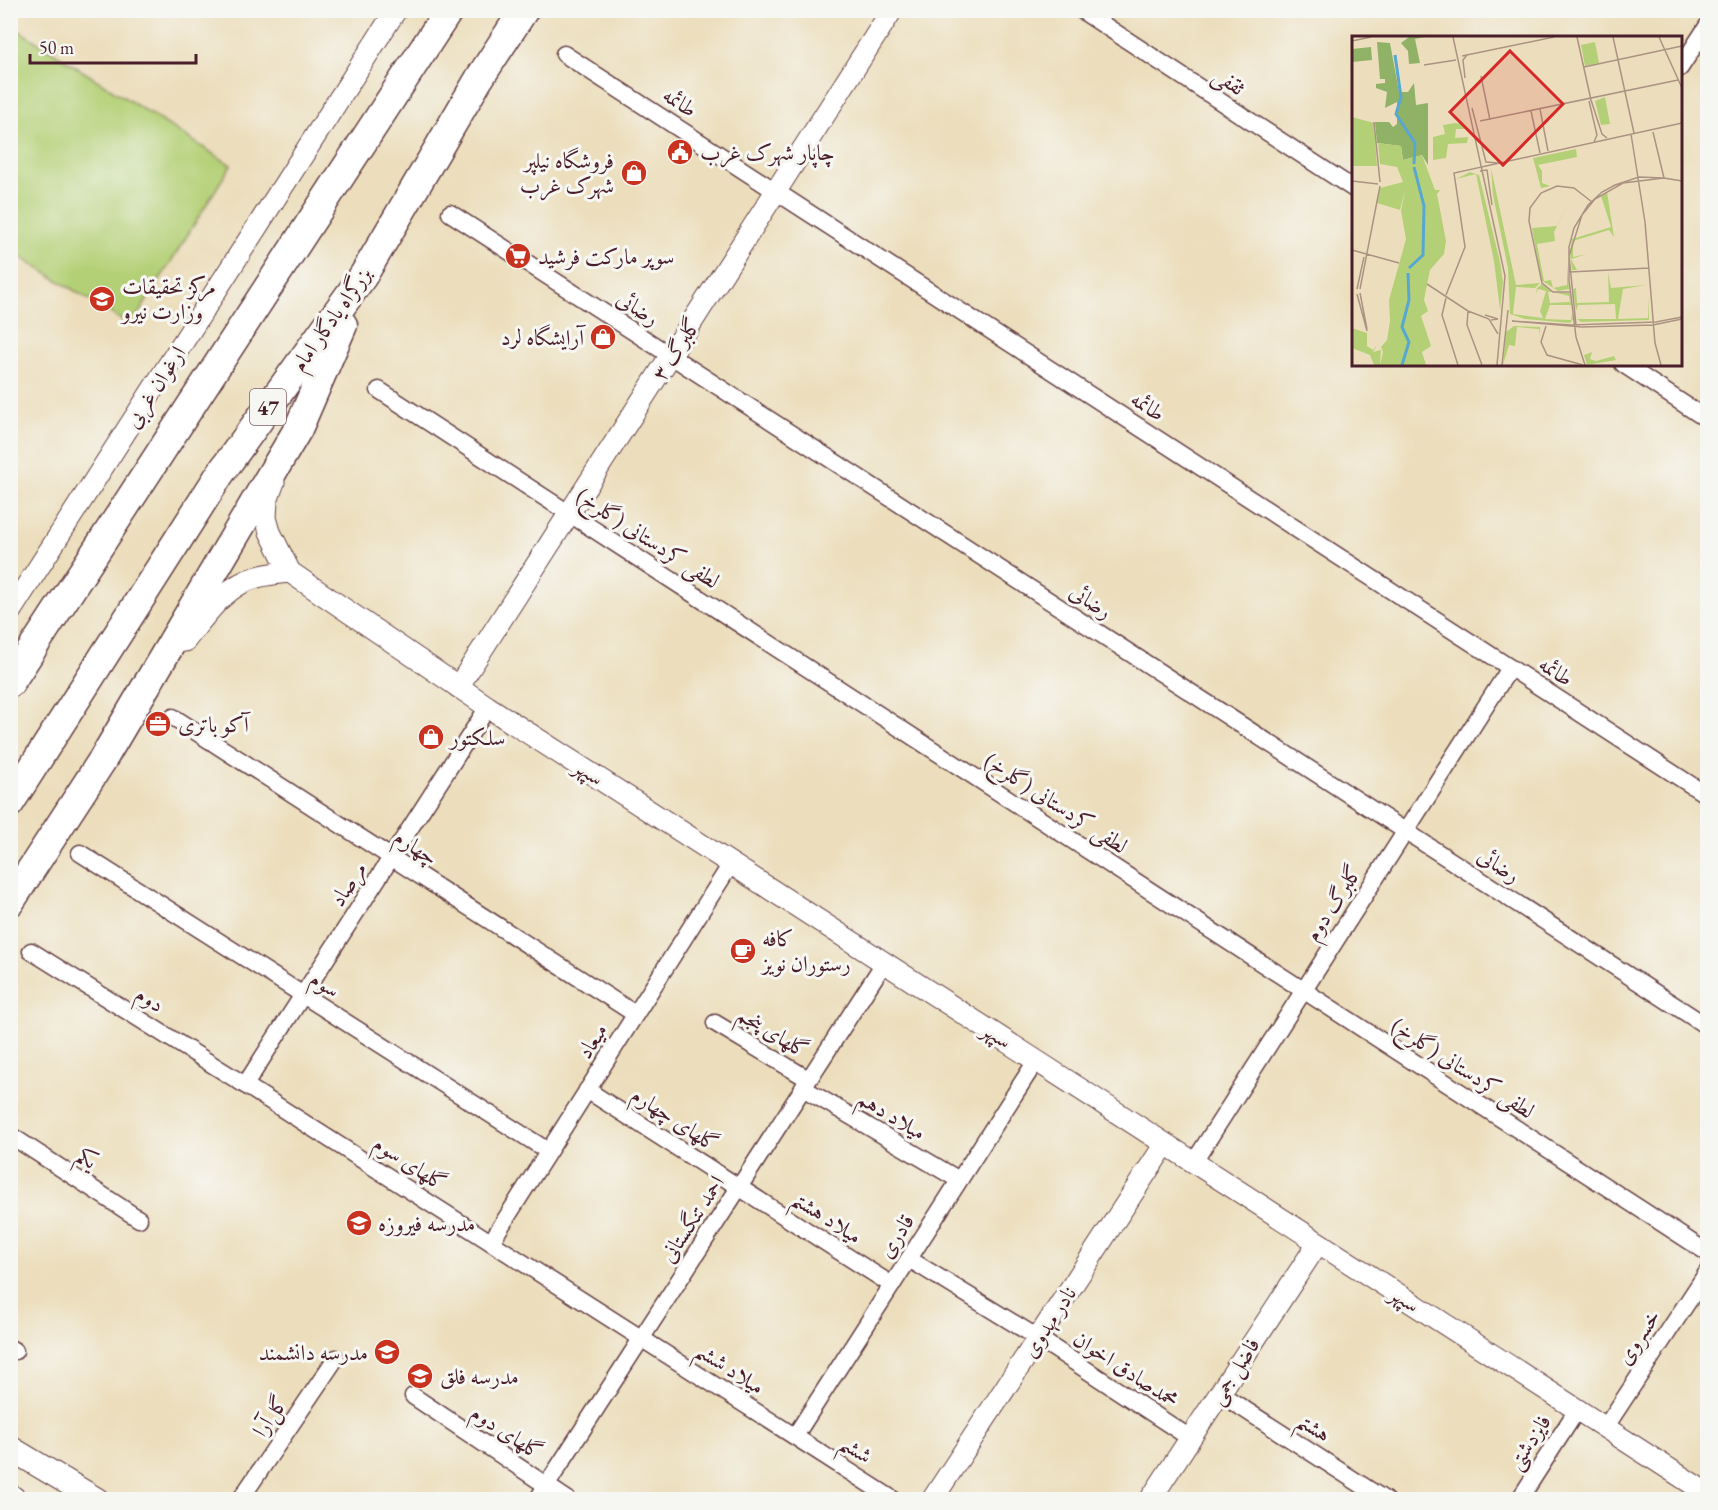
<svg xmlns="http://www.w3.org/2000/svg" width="1718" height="1510" font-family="'EB Garamond',Amiri,serif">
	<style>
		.green { fill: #b4d076; stroke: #7f7850; stroke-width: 1.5 }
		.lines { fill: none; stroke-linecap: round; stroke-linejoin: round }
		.minor-casing { stroke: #623c41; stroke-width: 19 }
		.tertiary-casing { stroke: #623c41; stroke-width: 23 }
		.secondary-casing { stroke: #623c41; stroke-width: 26 }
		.trunk-casing { stroke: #623c41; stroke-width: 31 }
		.minor { stroke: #fff; stroke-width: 16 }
		.tertiary { stroke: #fff; stroke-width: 21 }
		.secondary { stroke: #fff; stroke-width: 24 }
		.trunk { stroke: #fff; stroke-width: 28 }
		.labels { text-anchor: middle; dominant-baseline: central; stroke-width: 6; stroke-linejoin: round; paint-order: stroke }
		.shield { fill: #f6f6f2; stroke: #7e6067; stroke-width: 1.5 }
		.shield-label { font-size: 21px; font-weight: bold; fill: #4a1f2b }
		.street-label { font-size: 22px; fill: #4a1f2b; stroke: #f6f6f2 }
		.poi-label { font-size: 22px; fill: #4a1f2b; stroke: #f6f6f2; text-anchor: start }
		.inset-river { fill: none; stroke: #58a7d2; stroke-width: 3 }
		.inset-road { fill: none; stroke: #ab9282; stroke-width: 1.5 }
		.view { fill: #d62828; fill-opacity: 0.15; stroke: #d62828; stroke-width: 3 }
		.inset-edge { fill: none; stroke: #4a1f2b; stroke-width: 3 }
	</style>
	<rect width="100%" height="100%" fill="#f6f6f2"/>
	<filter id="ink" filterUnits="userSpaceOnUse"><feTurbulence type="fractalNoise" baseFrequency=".0167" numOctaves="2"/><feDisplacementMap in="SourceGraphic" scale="12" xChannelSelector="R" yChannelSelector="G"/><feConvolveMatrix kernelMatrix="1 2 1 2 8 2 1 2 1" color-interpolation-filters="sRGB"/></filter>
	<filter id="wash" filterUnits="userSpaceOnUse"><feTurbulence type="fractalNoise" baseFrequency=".008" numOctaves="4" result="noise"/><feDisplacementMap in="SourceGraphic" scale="24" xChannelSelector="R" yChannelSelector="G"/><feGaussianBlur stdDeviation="1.35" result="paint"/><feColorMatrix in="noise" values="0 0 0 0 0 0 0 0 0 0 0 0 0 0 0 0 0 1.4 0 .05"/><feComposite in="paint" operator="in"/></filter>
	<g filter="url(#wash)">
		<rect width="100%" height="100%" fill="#ecdebc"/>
		<!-- green -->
		<path class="green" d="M10 25 231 165 131 326 11 251Z"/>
	</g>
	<g filter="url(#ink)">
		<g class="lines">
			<!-- minor casing -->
			<g class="minor-casing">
				<g id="minor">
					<path d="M1081 10 1354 189"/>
					<path d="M564 54 1708 796"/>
					<path d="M1680 68 1708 25"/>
					<path d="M450 213 1708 1027"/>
					<path d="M1623 364 1708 420"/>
					<path d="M379 390 1708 1253"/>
					<path d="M173 717 635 1014"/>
					<path d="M80 853 548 1151"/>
					<path d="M31 951 245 1085 894 1500"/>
					<path d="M715 1023 808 1079"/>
					<path d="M245 1085 488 707"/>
					<path d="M803 1088 959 1180"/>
					<path d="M587 1090 892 1285"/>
					<path d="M10 1135 139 1219"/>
					<path d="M1194 1162 1510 668"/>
					<path d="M491 1242 731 864"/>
					<path d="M909 1259 1038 1338 1190 1438"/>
					<path d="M10 1348 15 1351"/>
					<path d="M1219 1393 1385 1500"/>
					<path d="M413 1396 568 1500"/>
					<path d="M1605 1428 1708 1271"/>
					<path d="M795 1436 1036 1061"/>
					<path d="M240 1500 336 1358"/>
					<path d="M537 1500 884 963"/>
					<path d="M1519 1500 1577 1410"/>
				</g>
			</g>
			<!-- tertiary casing -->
			<g class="tertiary-casing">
				<g id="tertiary">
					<path d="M274 482 267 501 266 518 270 532 290 572 488 707 1708 1494"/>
					<path d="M10 612 396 10"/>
					<path d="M185 641C204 617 225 585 257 577 268 574 279 573 290 572"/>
					<path d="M458 687 892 10"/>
					<path d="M932 1500 1165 1144"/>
					<path d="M1150 1500 1318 1243"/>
				</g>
			</g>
			<!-- secondary casing -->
			<g class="secondary-casing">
				<g id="secondary">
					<path d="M10 1448 97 1500"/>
					<path d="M10 1496 15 1500"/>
				</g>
			</g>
			<!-- trunk casing -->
			<g class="trunk-casing">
				<g id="trunk">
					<path d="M10 683 449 10"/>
					<path d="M10 803 220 474 363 276 479 79 524 10"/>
					<path d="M10 902 103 759 298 429 343 325"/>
				</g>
			</g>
			<!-- minor -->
			<use href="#minor" class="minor"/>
			<!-- tertiary -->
			<use href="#tertiary" class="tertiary"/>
			<!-- secondary -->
			<use href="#secondary" class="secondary"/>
			<!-- trunk -->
			<use href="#trunk" class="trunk"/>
		</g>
	</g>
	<!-- icons -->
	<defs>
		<g id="civic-disc" transform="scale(1.35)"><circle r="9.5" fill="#c8321e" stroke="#f6f6f2"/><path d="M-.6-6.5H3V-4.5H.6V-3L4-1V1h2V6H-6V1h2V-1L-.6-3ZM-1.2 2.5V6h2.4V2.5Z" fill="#fff"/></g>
		<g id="shop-disc" transform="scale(1.35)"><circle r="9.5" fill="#c8321e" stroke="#f6f6f2"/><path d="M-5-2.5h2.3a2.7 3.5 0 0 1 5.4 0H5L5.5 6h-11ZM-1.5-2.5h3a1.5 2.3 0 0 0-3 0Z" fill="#fff"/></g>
		<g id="supermarket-disc" transform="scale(1.35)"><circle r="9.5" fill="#c8321e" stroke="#f6f6f2"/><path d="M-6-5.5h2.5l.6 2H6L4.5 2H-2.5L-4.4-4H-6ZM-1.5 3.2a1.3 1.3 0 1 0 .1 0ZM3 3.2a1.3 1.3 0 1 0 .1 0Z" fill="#fff"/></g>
		<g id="university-disc" transform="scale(1.35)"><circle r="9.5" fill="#c8321e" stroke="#f6f6f2"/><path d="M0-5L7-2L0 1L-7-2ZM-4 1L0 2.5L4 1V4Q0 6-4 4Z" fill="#fff"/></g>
		<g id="office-disc" transform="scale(1.35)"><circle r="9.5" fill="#c8321e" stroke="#f6f6f2"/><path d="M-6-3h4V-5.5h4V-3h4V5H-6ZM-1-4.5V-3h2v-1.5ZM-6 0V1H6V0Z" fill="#fff"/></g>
		<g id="cafe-disc" transform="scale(1.35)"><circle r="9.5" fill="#c8321e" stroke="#f6f6f2"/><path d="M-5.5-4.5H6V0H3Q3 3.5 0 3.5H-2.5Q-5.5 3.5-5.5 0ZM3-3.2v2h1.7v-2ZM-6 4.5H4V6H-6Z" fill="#fff"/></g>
		<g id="school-disc" transform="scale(1.35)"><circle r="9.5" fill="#c8321e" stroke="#f6f6f2"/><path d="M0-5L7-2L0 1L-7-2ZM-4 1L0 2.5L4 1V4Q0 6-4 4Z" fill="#fff"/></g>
	</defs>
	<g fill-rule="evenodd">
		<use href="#civic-disc" x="680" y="152"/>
		<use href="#shop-disc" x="634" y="173"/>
		<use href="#supermarket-disc" x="518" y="256"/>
		<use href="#university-disc" x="102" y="299"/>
		<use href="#shop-disc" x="603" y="337"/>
		<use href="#office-disc" x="158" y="724"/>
		<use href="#shop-disc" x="431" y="737"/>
		<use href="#cafe-disc" x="743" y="951"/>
		<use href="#school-disc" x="359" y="1223"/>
		<use href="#school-disc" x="387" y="1352"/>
		<use href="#school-disc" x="420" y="1376"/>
	</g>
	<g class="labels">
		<!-- shield labels -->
		<rect class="shield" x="250" y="389" width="36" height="36" rx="4.5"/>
		<g class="shield-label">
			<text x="268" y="407">47</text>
		</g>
		<!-- street labels -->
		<g class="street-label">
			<text transform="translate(1229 81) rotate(33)">ثقفی</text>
			<text transform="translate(680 102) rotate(33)">طائمه</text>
			<text transform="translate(638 308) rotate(33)">رضائی</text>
			<text transform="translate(331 319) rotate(-55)">بزرگراه یادگار امام</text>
			<text transform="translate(676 349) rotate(-57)">گلبرگ ۳</text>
			<text transform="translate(155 387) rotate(-57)">ارغوان غربی</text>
			<text transform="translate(1148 406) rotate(33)">طائمه</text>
			<text transform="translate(648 538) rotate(33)">لطفی کردستانی (گلرخ)</text>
			<text transform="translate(1091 601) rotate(33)">رضائی</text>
			<text transform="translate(1556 671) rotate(33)">طائمه</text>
			<text transform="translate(589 772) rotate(33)">سپهر</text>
			<text transform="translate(1056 803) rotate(33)">لطفی کردستانی (گلرخ)</text>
			<text transform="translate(416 847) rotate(33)">چهارم</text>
			<text transform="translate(1499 865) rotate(33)">رضائی</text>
			<text transform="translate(348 884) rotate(-57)">مرصاد</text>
			<text transform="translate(1333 903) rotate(-57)">گلبرگ دوم</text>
			<text transform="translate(325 984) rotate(32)">سوم</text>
			<text transform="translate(150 999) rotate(32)">دوم</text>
			<text transform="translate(773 1032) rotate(31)">گلهای پنجم</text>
			<text transform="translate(997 1035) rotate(33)">سپهر</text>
			<text transform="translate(592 1041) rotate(-58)">میعاد</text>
			<text transform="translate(1463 1068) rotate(33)">لطفی کردستانی (گلرخ)</text>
			<text transform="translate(892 1115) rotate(31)">میلاد دهم</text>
			<text transform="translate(675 1119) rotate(33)">گلهای چهارم</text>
			<text transform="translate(87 1158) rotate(33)">یکم</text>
			<text transform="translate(410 1163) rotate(33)">گلهای سوم</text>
			<text transform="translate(827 1217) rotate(33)">میلاد هشتم</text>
			<text transform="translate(692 1219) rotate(-57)">احمد تنگستانی</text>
			<text transform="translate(896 1236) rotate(-57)">قادری</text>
			<text transform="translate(1405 1299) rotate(33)">سپهر</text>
			<text transform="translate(1049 1322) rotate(-57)">نادر مهدوی</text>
			<text transform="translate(1638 1337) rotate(-57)">خسروی</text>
			<text transform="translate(730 1368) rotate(33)">میلاد ششم</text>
			<text transform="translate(1126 1369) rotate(33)">محمدصادق اخوان</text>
			<text transform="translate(1234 1371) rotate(-57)">فاضل جمی</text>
			<text transform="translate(270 1416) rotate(-56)">گل‌آرا</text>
			<text transform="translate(1314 1427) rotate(33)">هشتم</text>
			<text transform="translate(507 1432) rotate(33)">گلهای دوم</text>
			<text transform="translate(1529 1442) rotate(-57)">فایزدشتی</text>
			<text transform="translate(856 1449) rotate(33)">ششم</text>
		</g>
		<!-- poi labels -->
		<g class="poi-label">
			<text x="700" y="152">چاپار شهرک غرب</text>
			<text x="614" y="160" text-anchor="end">فروشگاه نیلپر<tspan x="614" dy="25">شهرک غرب</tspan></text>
			<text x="538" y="256">سوپر مارکت فرشید</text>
			<text x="122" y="286">مرکز تحقیقات<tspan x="122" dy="25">وزارت نیرو</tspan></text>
			<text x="584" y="337" text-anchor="end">آرایشگاه لرد</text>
			<text x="178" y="724">آکو باتری</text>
			<text x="450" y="737">سلکتور</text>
			<text x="762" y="938">کافه<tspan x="762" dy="25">رستوران نویز</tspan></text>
			<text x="378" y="1223">مدرسه فیروزه</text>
			<text x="368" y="1352" text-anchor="end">مدرسه دانشمند</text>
			<text x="440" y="1376">مدرسه فلق</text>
		</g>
	</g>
	<!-- overview -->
	<g transform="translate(1352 36)">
		<rect width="330" height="330" fill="#ecdebc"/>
		<path d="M57 1H73L63 3 68 27 57 28 56 15 49 7ZM25 6 38 7 47 56H56L62 47 64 69 76 67V129L70 119 51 124 49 110 25 107 23 86H37L41 91 45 88V66L33 72 35 56 24 52V48L33 47V43H28ZM19 11 20 24 0 26V13Z" fill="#8fb267"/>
		<path d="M243 6 247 27 233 30 229 9ZM253 61 258 88 249 89 243 65ZM0 81 22 87 25 130H0ZM103 87 111 88 112 93H104L103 102 116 101 115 107 96 108 94 122 81 124V101L93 98 91 89ZM26 107 49 110 51 124 70 119 83 154H88L85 158 94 205 92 218 78 234 72 264 76 275 69 280 79 310 70 316 74 329H22L18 319 0 312V292L15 297V310L21 314 25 309 21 316 29 314 28 329 31 316 29 311 35 304 38 285 37 264 54 203 49 175 53 154 48 174 25 167 28 152 51 146 45 131 28 128ZM224 113 225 121 186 129 190 135V147L198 150 189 152 181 122ZM139 132 164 249 188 247 183 252 164 251 161 278 191 282 188 275 194 255 186 253 184 258 185 252 190 248 200 256H196L198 267 218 266 217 260 201 256 218 257 219 269H198L193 283 219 284 220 278 221 283 218 287 173 283 158 278 156 232 141 159ZM118 136 127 139 148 226 151 246 148 274 142 225 124 138 104 143ZM224 155 202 196 203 205 185 208 192 245 199 244 201 252 215 249V228L217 253 206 255 189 244 180 192 205 190ZM255 156 262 201 257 194 221 205V221L235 218 219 223 225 234H220L218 218 220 203 259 191 249 160ZM256 236 259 252 294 249 271 253 266 283 296 282V259L297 284 229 286 225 283H264L263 268 226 269 224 275 221 253 224 252 225 267 257 266ZM162 290 188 291V300L187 293 165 291 163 310 157 309 151 329 154 296ZM240 316 238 323 244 325 262 320 264 324 235 329 232 319Z" fill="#b4d076"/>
		<path class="inset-river" d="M43 19 49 61 44 78 63 107 62 128M57 232 71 219 72 170 62 131M50 329 57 306 50 291 57 264 56 237"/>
		<path class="inset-road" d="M101 1 153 240 145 329M225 1 239 64 250 98 255 102M261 1 282 97M307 1 330 52M0 5 19 1M110 20 202 1M72 29 104 24M232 31 330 10M129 40 138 84M113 42 111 24 115 19M237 65 245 99 242 106M120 72 134 126 146 127M188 73 196 115M179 75 188 117M128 85 326 44M22 86 28 146M301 96 312 142 330 145M279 98 293 186 303 307 309 329M128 135 135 134 140 169M0 145 26 148M0 214 47 227M218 236 297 232M75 248 116 275 137 283 146 298M5 253 12 221M8 253 28 150M218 256H201L190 247 177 185 178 172 189 157 205 150 222 152 240 166M8 257 15 293M5 258 15 295M94 259 113 211 102 137 330 87M94 262 90 279 106 329M116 275 115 289 130 329M133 279 146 283 139 284M330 281 304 286 219 289 160 285 230 291 301 289 330 283M224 289 217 220 230 179 243 163 271 147 312 142 287 141 263 149 250 156 236 169 222 192 217 211V244L224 301 233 329M194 290 189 306 195 319 231 329M150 329 156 274"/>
		<path class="view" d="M158 15 211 68 151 129 98 76Z"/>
		<rect width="330" height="330" class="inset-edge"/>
	</g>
	<!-- margin -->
	<rect width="1718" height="1510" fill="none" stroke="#f6f6f2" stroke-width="36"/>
	<!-- scale -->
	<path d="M30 54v9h166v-9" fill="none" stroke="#4a1f2b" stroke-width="3"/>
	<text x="39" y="54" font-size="18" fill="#4a1f2b" stroke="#f6f6f2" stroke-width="4.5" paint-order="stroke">50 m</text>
</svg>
